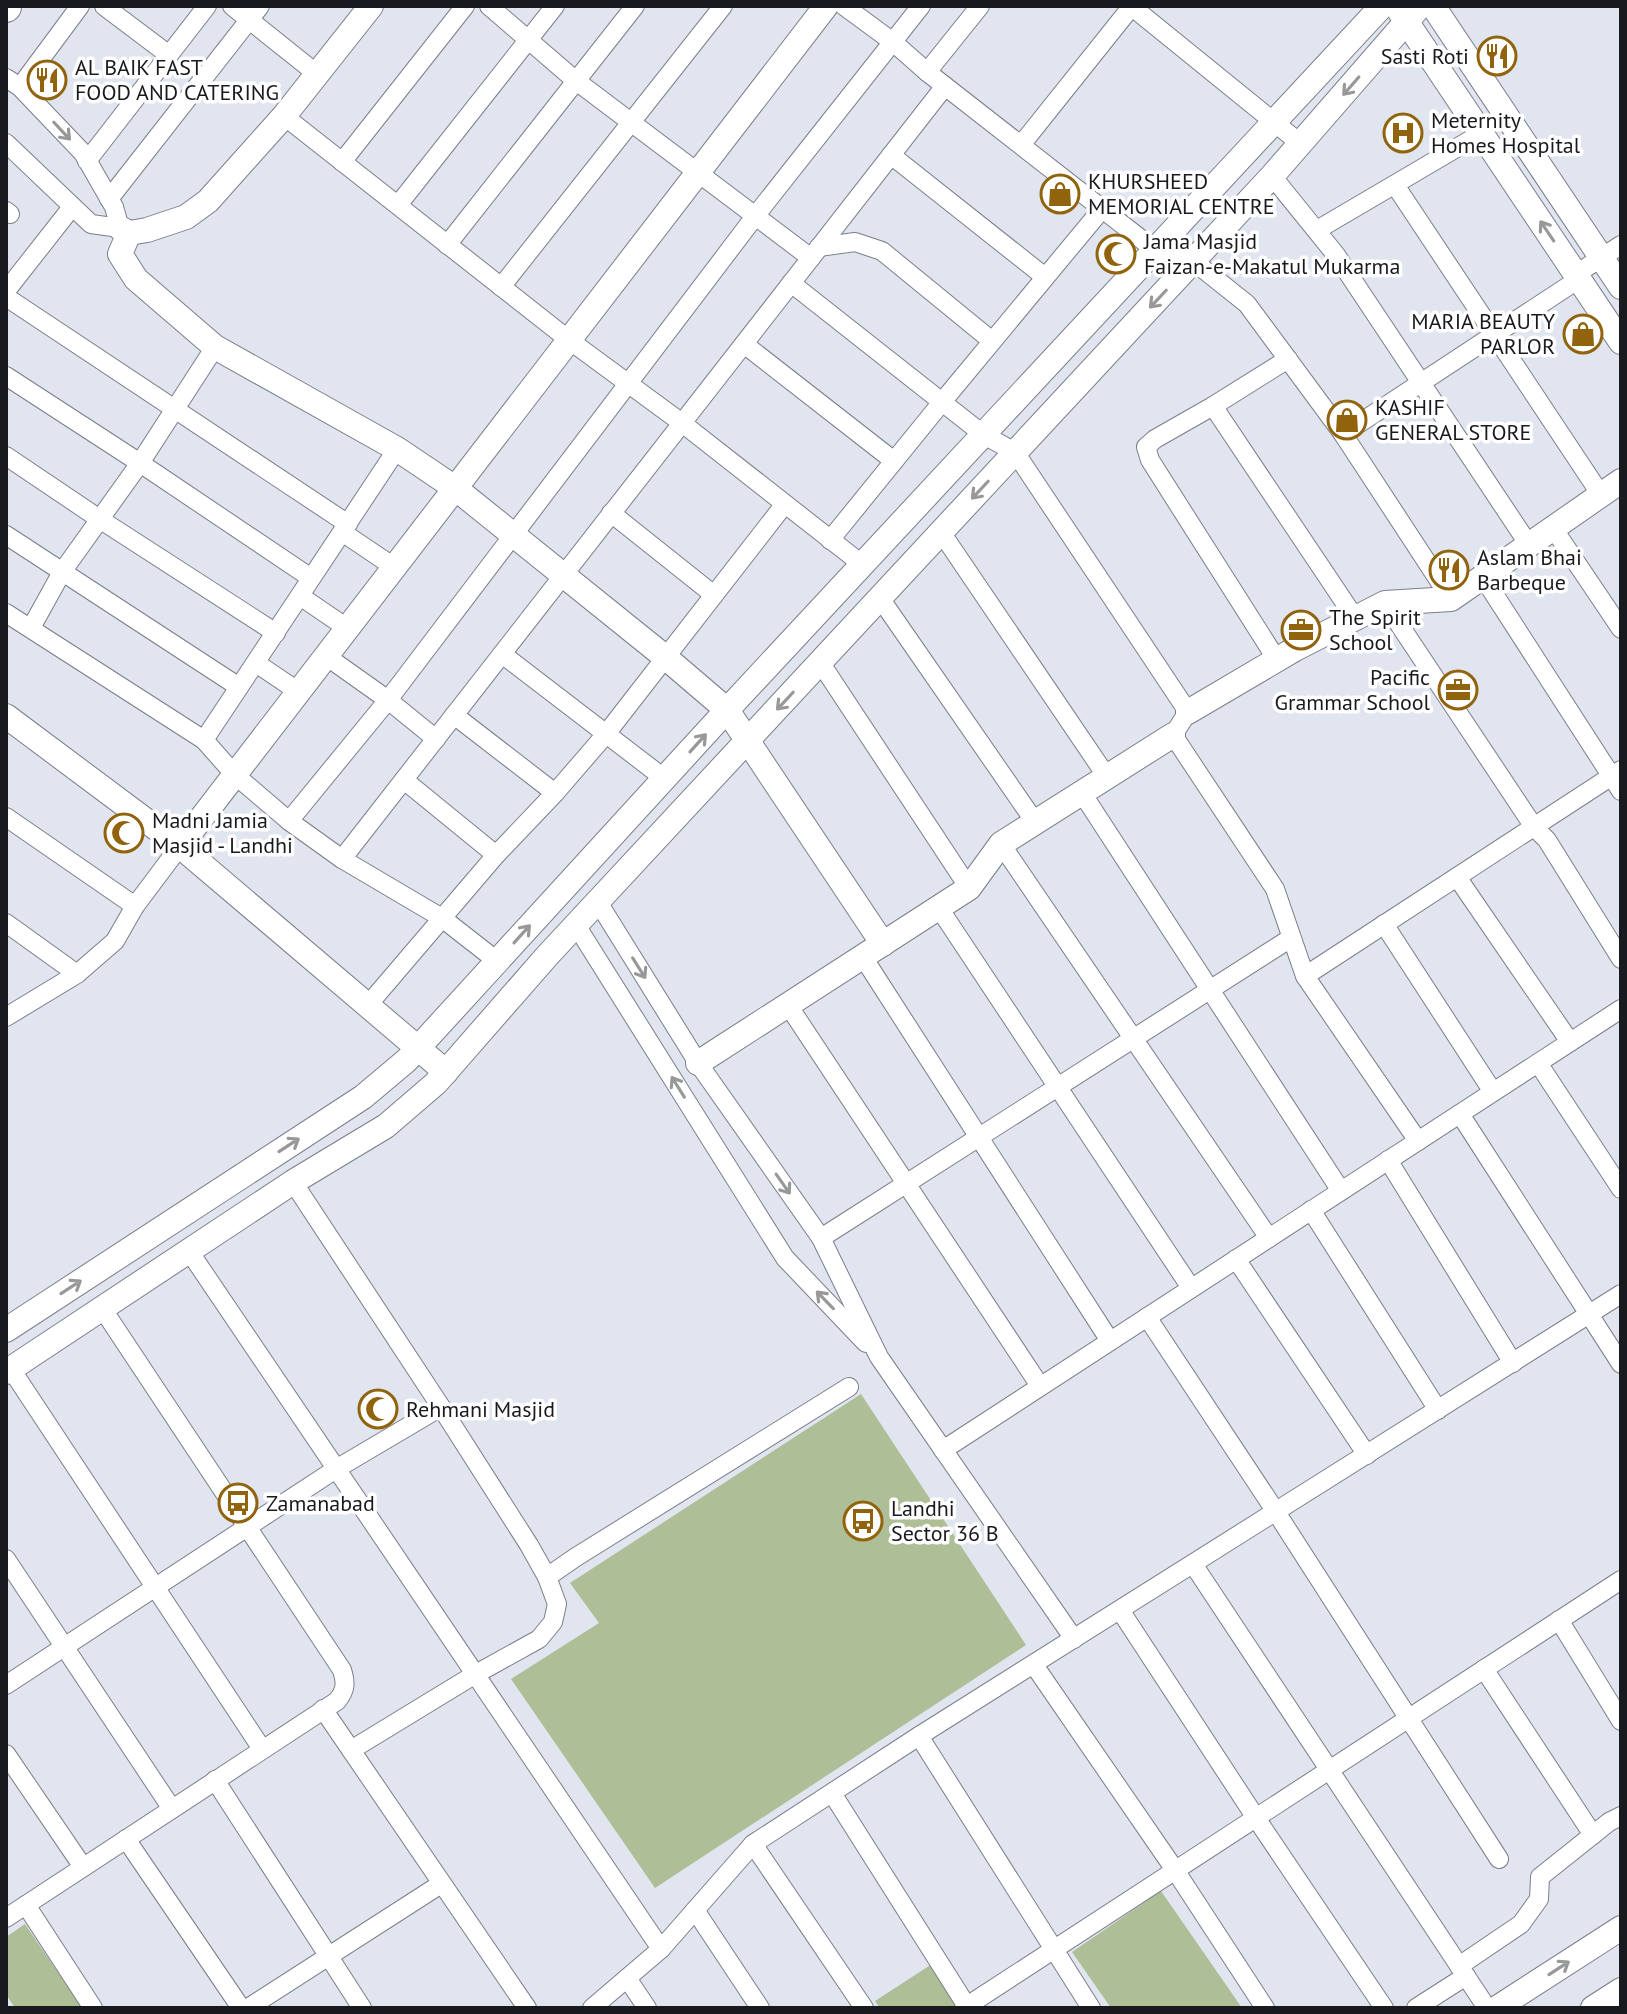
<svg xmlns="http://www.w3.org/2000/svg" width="1627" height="2014" font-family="'PT Sans',sans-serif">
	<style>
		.green { fill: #aebe97 }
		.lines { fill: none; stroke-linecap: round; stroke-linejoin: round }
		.minor-casing { stroke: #7a7e88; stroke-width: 20 }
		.tertiary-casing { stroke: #7a7e88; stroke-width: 26 }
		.primary-casing { stroke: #7a7e88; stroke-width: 32 }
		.minor { stroke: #fff; stroke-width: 18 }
		.tertiary { stroke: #fff; stroke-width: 24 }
		.primary { stroke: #fff; stroke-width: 30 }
		.oneway { stroke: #97989a }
		.labels { text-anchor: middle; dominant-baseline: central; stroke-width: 7; stroke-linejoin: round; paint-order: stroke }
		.poi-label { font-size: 22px; fill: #181a1e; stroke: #fff; text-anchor: start }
	</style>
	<rect width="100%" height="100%" fill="#e0e5ef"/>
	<!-- green -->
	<g class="green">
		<path d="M861 1394 1026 1645 655 1888 511 1679 599 1623 570 1583Z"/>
		<path d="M1161 1891 1242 2008H1111L1072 1952Z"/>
		<path d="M25 1924 82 2008H15L6 1994V1937Z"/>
		<path d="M932 1964 957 2004 952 2008H880L875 2001Z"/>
	</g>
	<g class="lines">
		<!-- minor casing -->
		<g class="minor-casing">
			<g id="minor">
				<path d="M104 6 169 55"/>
				<path d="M232 6 317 74"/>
				<path d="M489 6 575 80 811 258"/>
				<path d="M844 6 893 42 927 72 1155 250 1193 261 1247 304 1343 434 1451 599"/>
				<path d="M1131 6 1301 144"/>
				<path d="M927 72 980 6"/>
				<path d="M6 78 20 87 83 153 114 207 120 228 91 224 6 143"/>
				<path d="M20 87 80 6"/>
				<path d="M284 116 569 340 682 423 863 565"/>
				<path d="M1021 145 1132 6"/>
				<path d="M891 155 1045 277"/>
				<path d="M87 161 207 6"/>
				<path d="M342 162 465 6"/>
				<path d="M1272 176 1336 255 1529 545"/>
				<path d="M1395 185 1601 495"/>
				<path d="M109 199 260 6"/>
				<path d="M398 205 555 6"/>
				<path d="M1102 209 942 402 984 435 1015 452 1188 712 1173 735 1275 889 1305 976 1418 1141"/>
				<path d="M6 211 10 214"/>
				<path d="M1317 230 1482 133"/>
				<path d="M447 245 635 6"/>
				<path d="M819 247 855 242 882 251 992 341"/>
				<path d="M1576 274 1621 245"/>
				<path d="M791 283 942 402 830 540"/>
				<path d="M501 287 723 6"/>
				<path d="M6 291 72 207"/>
				<path d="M6 297 348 524"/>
				<path d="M744 344 894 461"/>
				<path d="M6 376 140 463 311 578"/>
				<path d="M1213 406 1355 618"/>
				<path d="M1343 434 1579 279"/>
				<path d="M6 456 101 520 276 633"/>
				<path d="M611 513 714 595"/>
				<path d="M1553 528 1621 629"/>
				<path d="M342 532 394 567"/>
				<path d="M941 532 1107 777"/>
				<path d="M6 535 239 687"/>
				<path d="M1483 577 1621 791"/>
				<path d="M300 596 347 628"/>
				<path d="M880 598 1035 822"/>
				<path d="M1385 603 1534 827 1547 840 1621 959"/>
				<path d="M6 613 204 740 235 775 289 821 342 859 442 918 497 961"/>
				<path d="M31 628 62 572 140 463 215 347"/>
				<path d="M502 654 665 779"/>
				<path d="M326 656 388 700 436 739"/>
				<path d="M1277 660 1150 460 1146 447 1155 439 1213 406 1288 359"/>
				<path d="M820 662 969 888"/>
				<path d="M256 663 299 692"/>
				<path d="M454 715 555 793"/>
				<path d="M204 740 397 449"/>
				<path d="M404 780 496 855"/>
				<path d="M1082 793 1341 1191"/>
				<path d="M6 817 135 906"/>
				<path d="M289 821 388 700 756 215 921 6"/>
				<path d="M1001 844 1269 1238"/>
				<path d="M342 859 945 86"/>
				<path d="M1457 877 1570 1042"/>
				<path d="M598 902 698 1063 821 1238 879 1357 1074 1639"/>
				<path d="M939 908 1191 1288"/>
				<path d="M6 923 77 974"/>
				<path d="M1384 924 1493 1092"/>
				<path d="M576 925 785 1258 866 1343"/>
				<path d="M863 957 1110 1341"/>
				<path d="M1305 976 1621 770"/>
				<path d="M368 1005 496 855 555 793 606 734 784 505"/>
				<path d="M788 1005 1040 1386"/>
				<path d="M6 1017 77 974 115 941 135 906 180 846"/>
				<path d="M1538 1063 1621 1189"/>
				<path d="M1460 1114 1621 1364"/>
				<path d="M1388 1160 1513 1363"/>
				<path d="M293 1182 441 1407 529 1545 547 1577"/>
				<path d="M1311 1210 1438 1410"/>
				<path d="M821 1238 1291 938"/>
				<path d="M189 1251 661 1949"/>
				<path d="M1236 1259 1367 1455"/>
				<path d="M1147 1317 1276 1512 1499 1859"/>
				<path d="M11 1369 262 1749"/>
				<path d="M943 1450 1621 1009"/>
				<path d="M6 1559 172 1809"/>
				<path d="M1193 1564 1487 2008"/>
				<path d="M1120 1610 1256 1818 1384 2008"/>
				<path d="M1559 1620 1621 1721"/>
				<path d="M1034 1665 1175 1870 1265 2008"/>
				<path d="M1484 1669 1593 1835"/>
				<path d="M6 1685 336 1469 441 1407"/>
				<path d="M323 1709 527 2008"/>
				<path d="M919 1736 1091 2008"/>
				<path d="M351 1750 474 1675 539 1639 553 1622 557 1604 547 1577 576 1557 849 1387"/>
				<path d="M6 1754 83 1867"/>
				<path d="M215 1780 362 2008"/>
				<path d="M832 1793 968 2008"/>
				<path d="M126 1839 241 2008"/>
				<path d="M753 1844 864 2008"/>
				<path d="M26 1905 93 2008"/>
				<path d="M695 1910 760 2008"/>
				<path d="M6 1918 337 1701C346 1690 346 1683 342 1670L102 1308"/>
				<path d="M1459 1966 1521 1924 1539 1899 1540 1877 1609 1822 1621 1816"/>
				<path d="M627 1978 647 2008"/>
				<path d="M248 2008 441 1884"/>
				<path d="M592 2008 661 1949 753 1844 919 1736 1621 1294"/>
				<path d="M964 2008 1621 1580"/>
				<path d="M1416 2008 1466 1976"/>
			</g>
		</g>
		<!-- tertiary casing -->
		<g class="tertiary-casing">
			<g id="tertiary">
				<path d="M1433 6 1621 287"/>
				<path d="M1400 12 1621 342"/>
				<path d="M120 228 129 233 147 230 186 217 208 201 284 116 371 6"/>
				<path d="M129 233 120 254 136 279 215 347 397 449 455 488 665 657 727 710 883 944"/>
				<path d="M1188 712 1295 649 1385 603 1451 599 1621 481"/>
				<path d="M6 716 180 846 446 1072"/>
				<path d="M180 846 826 6"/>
				<path d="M698 1063 969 888 1001 844 1173 735"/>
				<path d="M6 1330 363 1097 407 1060 727 710 1382 6"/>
				<path d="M6 1372 293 1182 386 1126 436 1083 547 956 1272 176 1420 6"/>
				<path d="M1497 2008 1621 1928"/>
				<path d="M1593 2008 1621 1990"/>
			</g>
		</g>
		<!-- primary casing -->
		<g class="primary-casing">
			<path id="primary" d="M6 7V6"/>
		</g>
		<!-- minor -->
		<use href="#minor" class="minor"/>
		<!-- tertiary -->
		<use href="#tertiary" class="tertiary"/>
		<!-- primary -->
		<use href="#primary" class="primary"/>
	</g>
	<!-- one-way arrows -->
	<defs><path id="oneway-shaft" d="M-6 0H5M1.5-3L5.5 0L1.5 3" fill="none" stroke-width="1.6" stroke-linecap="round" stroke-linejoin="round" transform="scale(2)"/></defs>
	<g class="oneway">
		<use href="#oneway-shaft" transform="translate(1351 86) rotate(131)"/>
		<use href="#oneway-shaft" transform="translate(62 131) rotate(47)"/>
		<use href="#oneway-shaft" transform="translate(1547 231) rotate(-124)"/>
		<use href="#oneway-shaft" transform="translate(1158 299) rotate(133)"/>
		<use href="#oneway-shaft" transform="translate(980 490) rotate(133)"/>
		<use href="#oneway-shaft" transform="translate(785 701) rotate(133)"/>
		<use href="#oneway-shaft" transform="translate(698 743) rotate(-48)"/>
		<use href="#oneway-shaft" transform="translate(522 934) rotate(-48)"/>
		<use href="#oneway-shaft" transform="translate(639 968) rotate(58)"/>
		<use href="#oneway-shaft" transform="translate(678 1087) rotate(-122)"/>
		<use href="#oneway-shaft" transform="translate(289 1145) rotate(-33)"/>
		<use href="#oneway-shaft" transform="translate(783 1184) rotate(55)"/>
		<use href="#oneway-shaft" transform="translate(71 1287) rotate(-33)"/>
		<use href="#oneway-shaft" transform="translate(825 1300) rotate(-134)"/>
		<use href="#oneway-shaft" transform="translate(1559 1968) rotate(-33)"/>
	</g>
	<!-- icons -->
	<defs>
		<g id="restaurant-ring" transform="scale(2)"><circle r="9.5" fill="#fff" stroke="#90630c" stroke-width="1.5"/><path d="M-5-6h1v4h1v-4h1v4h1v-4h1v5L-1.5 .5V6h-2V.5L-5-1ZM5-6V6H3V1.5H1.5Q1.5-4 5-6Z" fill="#90630c"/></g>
		<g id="hospital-ring" transform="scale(2)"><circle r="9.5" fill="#fff" stroke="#90630c" stroke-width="1.5"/><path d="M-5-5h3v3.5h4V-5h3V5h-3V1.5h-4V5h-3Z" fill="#90630c"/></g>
		<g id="shop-ring" transform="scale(2)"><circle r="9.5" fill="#fff" stroke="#90630c" stroke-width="1.5"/><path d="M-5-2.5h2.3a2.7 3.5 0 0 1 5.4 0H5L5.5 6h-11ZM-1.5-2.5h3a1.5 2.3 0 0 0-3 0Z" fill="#90630c"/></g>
		<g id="mosque-ring" transform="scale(2)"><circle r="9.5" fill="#fff" stroke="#90630c" stroke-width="1.5"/><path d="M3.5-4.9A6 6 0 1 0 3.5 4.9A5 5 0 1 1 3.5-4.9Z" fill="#90630c"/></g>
		<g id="office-ring" transform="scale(2)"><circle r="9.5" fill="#fff" stroke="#90630c" stroke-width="1.5"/><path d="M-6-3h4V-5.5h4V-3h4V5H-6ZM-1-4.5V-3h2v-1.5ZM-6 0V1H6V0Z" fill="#90630c"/></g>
		<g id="bus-ring" transform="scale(2)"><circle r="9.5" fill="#fff" stroke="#90630c" stroke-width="1.5"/><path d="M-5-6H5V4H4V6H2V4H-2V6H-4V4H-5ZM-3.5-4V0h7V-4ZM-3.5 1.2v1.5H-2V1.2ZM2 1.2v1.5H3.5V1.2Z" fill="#90630c"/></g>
	</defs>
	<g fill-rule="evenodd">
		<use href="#restaurant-ring" x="1497" y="56"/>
		<use href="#restaurant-ring" x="47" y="80"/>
		<use href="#hospital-ring" x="1403" y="133"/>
		<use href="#shop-ring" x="1060" y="194"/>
		<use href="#mosque-ring" x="1116" y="254"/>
		<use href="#shop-ring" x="1583" y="334"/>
		<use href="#shop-ring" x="1347" y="420"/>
		<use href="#restaurant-ring" x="1449" y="570"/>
		<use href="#office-ring" x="1301" y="630"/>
		<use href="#office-ring" x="1458" y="690"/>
		<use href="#mosque-ring" x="124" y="833"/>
		<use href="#mosque-ring" x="378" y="1409"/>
		<use href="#bus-ring" x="238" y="1503"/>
		<use href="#bus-ring" x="863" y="1521"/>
	</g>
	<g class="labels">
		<!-- poi labels -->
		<g class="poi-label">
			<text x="1469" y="56" text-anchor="end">Sasti Roti</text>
			<text x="75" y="67">AL BAIK FAST<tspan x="75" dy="25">FOOD AND CATERING</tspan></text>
			<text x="1431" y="120">Meternity<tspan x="1431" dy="25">Homes Hospital</tspan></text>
			<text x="1088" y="181">KHURSHEED<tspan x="1088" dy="25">MEMORIAL CENTRE</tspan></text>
			<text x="1144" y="241">Jama Masjid<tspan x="1144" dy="25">Faizan-e-Makatul Mukarma</tspan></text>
			<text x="1555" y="321" text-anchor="end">MARIA BEAUTY<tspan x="1555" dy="25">PARLOR</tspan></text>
			<text x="1375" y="407">KASHIF<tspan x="1375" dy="25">GENERAL STORE</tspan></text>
			<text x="1477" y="557">Aslam Bhai<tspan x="1477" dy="25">Barbeque</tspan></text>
			<text x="1329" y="617">The Spirit<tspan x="1329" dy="25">School</tspan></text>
			<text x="1430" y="677" text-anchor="end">Pacific<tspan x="1430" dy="25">Grammar School</tspan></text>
			<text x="152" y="820">Madni Jamia<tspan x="152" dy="25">Masjid - Landhi</tspan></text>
			<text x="406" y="1409">Rehmani Masjid</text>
			<text x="266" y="1503">Zamanabad</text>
			<text x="891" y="1508">Landhi<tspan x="891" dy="25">Sector 36 B</tspan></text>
		</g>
	</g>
	<!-- border -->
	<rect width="1627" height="2014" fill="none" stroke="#181a1e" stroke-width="16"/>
</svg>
